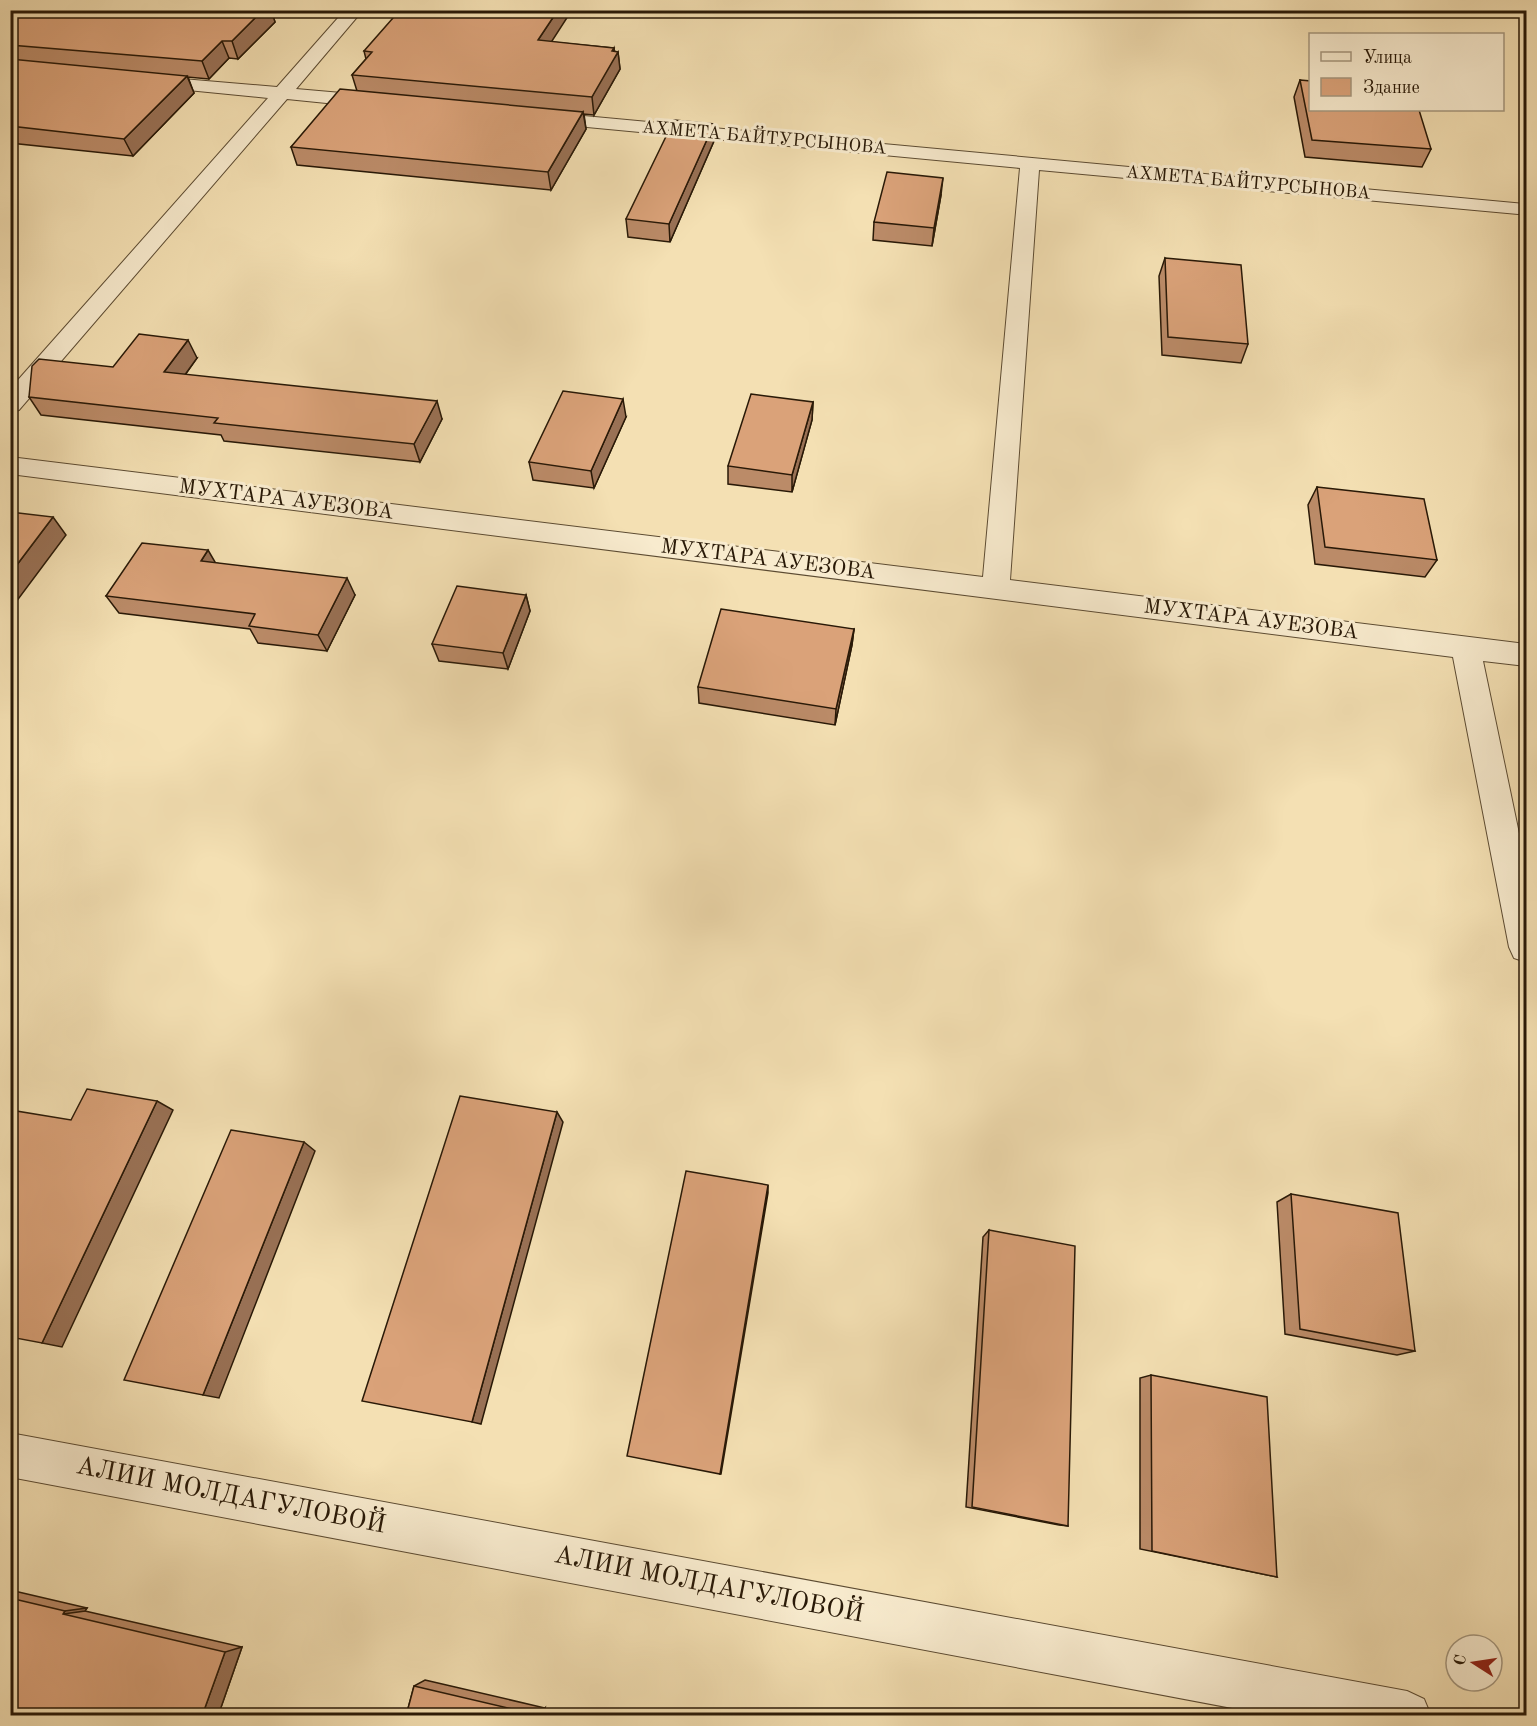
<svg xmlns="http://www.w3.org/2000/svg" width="1537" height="1726" font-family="'Old Standard TT',serif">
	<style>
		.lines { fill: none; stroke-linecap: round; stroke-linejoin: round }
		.minor-casing { stroke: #5c4b32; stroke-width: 2 }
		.minor { fill: #f8ebce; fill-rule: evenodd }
		.wall { fill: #bb8b68; stroke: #291907; stroke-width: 1.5 }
		.shaded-wall { fill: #997155; stroke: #291907; stroke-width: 1.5 }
		.building { fill: #daa279; stroke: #291907; stroke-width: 1.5 }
		.labels { text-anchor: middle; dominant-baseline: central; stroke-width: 6; stroke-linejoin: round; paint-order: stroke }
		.far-street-label { font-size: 18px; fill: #291907; stroke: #f8ebce }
		.street-label { font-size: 21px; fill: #291907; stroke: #f8ebce }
		.near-street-label { font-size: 26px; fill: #291907; stroke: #f8ebce }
	</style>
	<rect width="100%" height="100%" fill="#f4e0b3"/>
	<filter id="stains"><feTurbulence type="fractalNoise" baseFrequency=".00333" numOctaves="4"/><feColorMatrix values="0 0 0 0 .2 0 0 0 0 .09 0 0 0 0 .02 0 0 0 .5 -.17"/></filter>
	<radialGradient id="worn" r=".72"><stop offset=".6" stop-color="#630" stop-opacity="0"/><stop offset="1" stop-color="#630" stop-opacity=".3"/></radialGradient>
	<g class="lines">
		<!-- minor casing -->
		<g class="minor-casing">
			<g id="minor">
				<path d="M345 10H363L296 89 376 96 383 98 385 102 383 106 376 108 287 99 19 410 10 413V389L268 98 147 86 141 85 138 81 141 77 147 76 277 87Z"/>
				<path d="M541 112 1525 204V212L1518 214 1039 170 1010 580 1526 644V666L1483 661 1526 867V962L1514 958 1509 947 1453 657 10 474V457L983 577 1020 168 534 122 532 118 534 114Z"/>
				<path d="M10 1433 1407 1691 1424 1699 1431 1716H1274L10 1477Z"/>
			</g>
		</g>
		<!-- minor -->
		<use href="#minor" class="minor"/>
	</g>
	<!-- wall -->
	<g class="wall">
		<path d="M10 10H271L275 22 238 59 229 58 209 79 188 77 194 93 133 156 10 143Z"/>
		<path d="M551 42 614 48V51L618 52 620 69 594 115 584 114 586 129 551 190 297 165 291 147 357 91 352 75 366 59 364 51Z"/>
		<path d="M1300 80 1431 149 1422 167 1305 157 1294 97Z"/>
		<path d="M714 141 670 242 628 237 626 219Z"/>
		<path d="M941 195 932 246 873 240 874 222Z"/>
		<path d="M1165 258 1248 344 1241 363 1162 355 1159 276Z"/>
		<path d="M197 358 185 375 442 419 420 462 224 441 221 435 41 415 29 397Z"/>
		<path d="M813 402 812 420 792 492 728 484V466Z"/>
		<path d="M626 417 594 488 533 480 529 462Z"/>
		<path d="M1317 487 1437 560 1425 577 1315 564 1308 505Z"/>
		<path d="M216 563 355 595 327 651 258 643 250 629 119 613 106 596Z"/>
		<path d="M526 595 530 611 508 669 439 661 432 644Z"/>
		<path d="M854 629 852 645 835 725 699 703 698 687Z"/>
		<path d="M1291 1194 1415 1351 1397 1355 1285 1334 1277 1202Z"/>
		<path d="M989 1230 1068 1526 1059 1525 966 1507 983 1237Z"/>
		<path d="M1151 1375 1277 1577 1140 1549V1378Z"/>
		<path d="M10 1590 87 1608 85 1611 242 1647 218 1716H10Z"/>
		<path d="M425 1680 545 1708 543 1716H406L414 1686Z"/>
	</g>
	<!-- shaded-wall -->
	<g class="shaded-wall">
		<path d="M263 10H271L275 22 238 59 232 41Z"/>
		<path d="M558 10H572L541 58 538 40Z"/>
		<path d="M222 41 229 58 209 79 202 61Z"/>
		<path d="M614 48 615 57 618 52 620 69 594 115 592 97Z"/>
		<path d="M187 76 194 93 133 156 124 139Z"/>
		<path d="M583 112 586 129 551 190 548 172Z"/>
		<path d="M714 124V141L670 242 669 224Z"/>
		<path d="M943 178 941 195 932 246 934 228Z"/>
		<path d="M188 340 197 358 174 390 164 372Z"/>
		<path d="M623 399 626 417 594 488 591 471Z"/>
		<path d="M437 401 442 419 420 462 414 444Z"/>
		<path d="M813 402 812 420 792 492V475Z"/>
		<path d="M53 517 66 535 10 610V574Z"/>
		<path d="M208 550 218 567 201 561Z"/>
		<path d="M347 578 355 595 327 651 318 635Z"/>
		<path d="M526 595 530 611 508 669 503 653Z"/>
		<path d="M854 629 852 645 835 725 836 709Z"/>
		<path d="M157 1101 173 1110 62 1347 42 1343Z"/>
		<path d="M557 1112 563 1122 481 1424 472 1422Z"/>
		<path d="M304 1142 315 1151 219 1398 203 1395Z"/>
		<path d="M768 1185V1193L721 1474H720Z"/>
		<path d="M87 1608 85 1611 63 1614 65 1611Z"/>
		<path d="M242 1647 218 1716H202L225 1652Z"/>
		<path d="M545 1708 543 1716H538V1715Z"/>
	</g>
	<!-- building -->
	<g class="building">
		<path d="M10 10H263L232 41H222L202 61 10 45Z"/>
		<path d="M400 10H558L538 40 614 48 612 51 618 52 592 97 352 75 372 52 364 51Z"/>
		<path d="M10 59 187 76 124 139 10 126Z"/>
		<path d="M1300 80 1311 81V110H1419L1431 149 1312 140Z"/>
		<path d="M340 89 583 112 548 172 291 147Z"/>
		<path d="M674 120 714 124 669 224 626 219Z"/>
		<path d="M887 172 943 178 934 228 874 222Z"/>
		<path d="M1165 258 1241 265 1248 344 1168 337Z"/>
		<path d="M139 334 188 340 164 372 437 401 414 444 214 423 218 418 29 397 32 366 39 359 113 367Z"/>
		<path d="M563 391 623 399 591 471 529 462Z"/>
		<path d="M751 394 813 402 792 475 728 466Z"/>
		<path d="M1317 487 1424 499 1437 560 1325 547Z"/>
		<path d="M10 512 53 517 10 574Z"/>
		<path d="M142 543 208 550 201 561 347 578 318 635 249 626 255 614 106 596Z"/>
		<path d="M457 586 526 595 503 653 432 644Z"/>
		<path d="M721 609 854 629 836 709 698 687Z"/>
		<path d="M87 1089 157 1101 42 1343 10 1337V1110L71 1120Z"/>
		<path d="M460 1096 557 1112 472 1422 362 1401Z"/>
		<path d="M231 1130 304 1142 203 1395 124 1380Z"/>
		<path d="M686 1171 768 1185 720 1474 627 1456Z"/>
		<path d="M1291 1194 1398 1213 1415 1351 1300 1329Z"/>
		<path d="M989 1230 1075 1246 1068 1526 972 1507Z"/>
		<path d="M1151 1375 1267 1397 1277 1577 1152 1551Z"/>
		<path d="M10 1598 65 1611 63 1614 225 1652 202 1716H10Z"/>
		<path d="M414 1686 538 1715V1716H406Z"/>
	</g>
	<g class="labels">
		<!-- far-street labels -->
		<g class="far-street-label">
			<text transform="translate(764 138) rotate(5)">АХМЕТА БАЙТУРСЫНОВА</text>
			<text transform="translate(1248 183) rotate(5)">АХМЕТА БАЙТУРСЫНОВА</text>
		</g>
		<!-- street labels -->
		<g class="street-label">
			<text transform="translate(286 500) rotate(7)">МУХТАРА АУЕЗОВА</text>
			<text transform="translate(768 560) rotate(7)">МУХТАРА АУЕЗОВА</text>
			<text transform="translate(1251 620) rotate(7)">МУХТАРА АУЕЗОВА</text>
		</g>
		<!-- near-street labels -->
		<g class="near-street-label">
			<text transform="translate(231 1496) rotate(11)">АЛИИ МОЛДАГУЛОВОЙ</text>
			<text transform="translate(709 1585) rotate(11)">АЛИИ МОЛДАГУЛОВОЙ</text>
		</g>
	</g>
	<!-- margin -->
	<rect width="1537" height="1726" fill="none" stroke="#f4e0b3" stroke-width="36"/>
	<rect x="12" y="12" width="1513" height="1702" fill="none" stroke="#291907" stroke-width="3"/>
	<rect x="18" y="18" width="1501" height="1690" fill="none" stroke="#291907" stroke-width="1.5"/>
	<!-- legend -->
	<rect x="1309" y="33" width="195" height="78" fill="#f8ebce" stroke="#a5977e" stroke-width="1.5"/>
	<rect x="1321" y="52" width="30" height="9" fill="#f8ebce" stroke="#a5977e" stroke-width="1.5"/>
	<text x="1363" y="63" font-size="18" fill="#291907">Улица</text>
	<rect x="1321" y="78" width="30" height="18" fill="#daa279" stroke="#a5977e" stroke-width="1.5"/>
	<text x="1363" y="93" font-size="18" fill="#291907">Здание</text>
	<!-- north arrow -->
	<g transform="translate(1474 1663) rotate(282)"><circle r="28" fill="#f8ebce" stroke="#a5977e" stroke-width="1.5"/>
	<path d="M0-4.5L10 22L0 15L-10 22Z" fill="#8f2418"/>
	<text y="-9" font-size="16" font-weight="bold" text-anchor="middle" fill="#291907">С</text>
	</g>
	<rect width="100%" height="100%" filter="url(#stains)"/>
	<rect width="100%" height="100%" fill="url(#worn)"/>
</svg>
